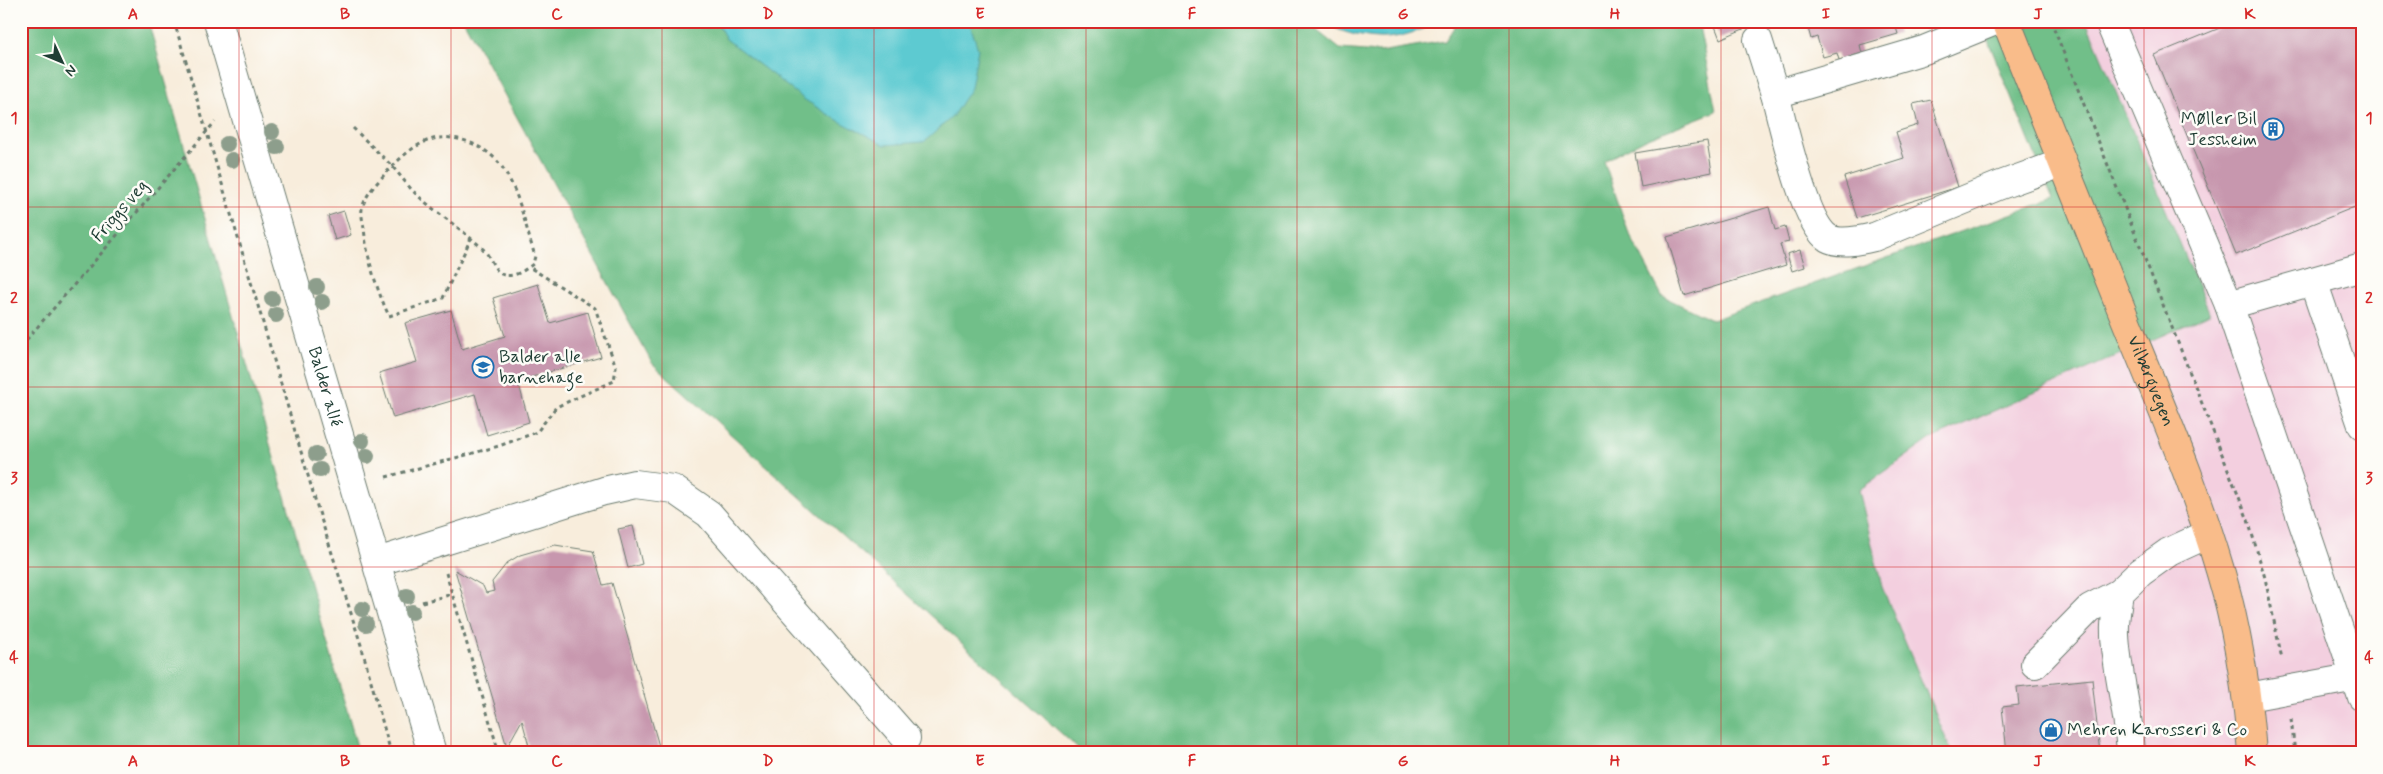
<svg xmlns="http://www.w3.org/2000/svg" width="2383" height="774" font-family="Mynerve,sans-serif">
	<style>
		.built { fill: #f3cfdf }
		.forest { fill: #71bf89; stroke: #487e5e }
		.water { fill: #5dcad1; stroke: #3e8482 }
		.building { fill: #c797ae }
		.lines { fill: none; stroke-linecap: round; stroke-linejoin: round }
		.minor-casing { stroke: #6b7b6f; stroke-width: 30 }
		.major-casing { stroke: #6b7b6f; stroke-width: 30 }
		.path { stroke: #6b7b6f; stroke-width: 3; stroke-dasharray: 4 4; stroke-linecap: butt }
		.minor { stroke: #fff; stroke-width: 28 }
		.major { stroke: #f9bc8a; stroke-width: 28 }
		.tree { fill: #8d9e8c }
		.grid { fill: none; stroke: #d62828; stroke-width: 1; stroke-opacity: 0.55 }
		.labels { text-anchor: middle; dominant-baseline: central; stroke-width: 5; stroke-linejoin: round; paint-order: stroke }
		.poi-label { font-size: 18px; fill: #1f3d34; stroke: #fdfcf7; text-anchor: start }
		.street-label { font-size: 18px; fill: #1f3d34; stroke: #fdfcf7 }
		.neatline { fill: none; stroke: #d62828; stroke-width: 2 }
		.grid-label { font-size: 16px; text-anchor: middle; font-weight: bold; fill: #d62828 }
	</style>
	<rect width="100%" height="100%" fill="#fdfcf7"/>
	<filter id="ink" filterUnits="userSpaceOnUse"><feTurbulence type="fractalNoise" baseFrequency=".02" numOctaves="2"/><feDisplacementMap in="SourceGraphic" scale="10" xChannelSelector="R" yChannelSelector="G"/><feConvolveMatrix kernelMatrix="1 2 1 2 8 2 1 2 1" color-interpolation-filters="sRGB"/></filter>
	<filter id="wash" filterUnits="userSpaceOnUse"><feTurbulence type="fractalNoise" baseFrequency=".0096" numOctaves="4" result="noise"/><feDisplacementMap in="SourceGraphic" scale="20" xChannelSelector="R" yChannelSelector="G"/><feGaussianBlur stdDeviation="1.12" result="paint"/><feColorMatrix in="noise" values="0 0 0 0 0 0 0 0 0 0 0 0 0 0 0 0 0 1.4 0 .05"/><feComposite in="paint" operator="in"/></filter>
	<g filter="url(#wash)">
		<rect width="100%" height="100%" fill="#f8eddc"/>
		<!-- built -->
		<path class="built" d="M2086 21H2362V753H1952L1882 587 1859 490 1931 439 2210 314Z"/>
		<!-- forest -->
		<g class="forest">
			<path d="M21 21H148L359 753H21Z"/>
			<path d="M464 21H1305L1340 49 1379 52 1445 41 1458 21H1698L1716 111 1646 139 1604 161 1628 231 1662 296 1712 320 2053 199 1980 21H2086L2210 314 1931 439 1859 490 1882 587 1952 753H1083L652 363Z"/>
		</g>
		<!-- water -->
		<g class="water">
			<path d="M716 21H969L978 49 971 88 952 117 924 142 885 145 839 121 805 100 726 39Z"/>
			<path d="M1326 21H1443C1426 28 1405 37 1386 38 1372 39 1334 33 1326 21Z"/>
		</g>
		<g id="blocks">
			<!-- building -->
			<g class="building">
				<path d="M1713 21H1762L1720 39Z"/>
				<path d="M1806 21H1894L1898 34 1860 45 1862 53 1839 60 1837 53 1823 57 1817 37 1811 39Z"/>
				<path d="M2237 21H2362V204L2236 255 2154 55Z"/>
				<path d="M1931 100 1958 187 1857 218 1844 177 1904 158 1896 132 1918 125 1913 104Z"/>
				<path d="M1707 141 1712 172 1641 187 1635 153Z"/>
				<path d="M1769 207 1775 230 1785 227 1789 242 1780 244 1786 265 1684 296 1667 237Z"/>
				<path d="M344 211 351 235 335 240 328 216Z"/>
				<path d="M1800 250 1805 267 1792 271 1787 254Z"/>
				<path d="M538 284 550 323 588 312 601 357 518 381 529 422 487 435 475 394 393 418 379 373 417 362 405 323 451 310 462 349 505 336 493 298Z"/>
				<path d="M633 526 642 564 628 568 618 529Z"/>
				<path d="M555 545 593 551 603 585 612 583 661 753H531L522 720 507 747 455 570 483 586 486 593 494 591 492 582 507 563 520 555Z"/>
				<path d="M2092 679 2100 753H2007L2002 707 2019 705 2017 687Z"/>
			</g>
		</g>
	</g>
	<g filter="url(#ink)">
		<use href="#blocks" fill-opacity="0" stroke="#6b7b6f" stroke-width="1"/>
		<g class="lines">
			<!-- minor casing -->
			<g class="minor-casing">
				<g id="minor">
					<path id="s1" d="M218 21 432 753"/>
					<path d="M2109 21 2229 305 2362 697"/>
					<path d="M1758 40 1775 94 1924 50 1995 21"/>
					<path d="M1775 94C1783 124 1804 223 1828 238 1840 245 1861 240 1874 237L1998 186 2062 163"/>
					<path d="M2313 281 2362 425"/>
					<path d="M2229 305 2362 267"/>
					<path d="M377 562 604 491 635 484 673 489 709 514 906 738"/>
					<path d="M2119 593C2117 606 2114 621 2115 635 2117 675 2129 713 2131 753"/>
					<path d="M2035 664 2090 608 2119 593 2141 572 2169 552 2208 534"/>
					<path d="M2248 697 2362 676"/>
				</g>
			</g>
			<!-- major casing -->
			<g class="major-casing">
				<g id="major">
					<path id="s2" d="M2006 21C2046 122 2086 222 2126 321 2163 411 2202 501 2227 595 2240 647 2248 700 2252 753"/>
				</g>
			</g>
			<!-- path -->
			<g class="path">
				<path d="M174 21 317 506 361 645 391 753"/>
				<path d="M2051 21 2248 520 2265 578 2282 659"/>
				<path d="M353 128 392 166C399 174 405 182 412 190 434 212 461 228 483 249 490 255 493 269 501 274 512 279 524 271 533 264L535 256C525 226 519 188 499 163 484 145 454 132 430 140 413 145 397 161 385 174 376 184 365 195 362 209 361 215 363 222 364 228 367 258 376 288 389 316L443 298 471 238"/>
				<path d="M21 346 215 122"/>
				<path d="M386 477 499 446 537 432 556 407 614 381 616 367 595 308 529 267"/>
				<path d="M446 573 499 753"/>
				<path d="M422 602 453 594"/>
				<path d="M2291 719 2295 753"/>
			</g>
			<!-- minor -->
			<use href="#minor" class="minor"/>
			<!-- major -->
			<use href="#major" class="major"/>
		</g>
		<!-- trees -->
		<g class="tree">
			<circle cx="272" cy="132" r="8"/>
			<circle cx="227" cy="144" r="8"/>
			<circle cx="277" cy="147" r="8"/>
			<circle cx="232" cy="160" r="8"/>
			<circle cx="317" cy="287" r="8"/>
			<circle cx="272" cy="299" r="8"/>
			<circle cx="322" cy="302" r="8"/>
			<circle cx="276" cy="315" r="8"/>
			<circle cx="362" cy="441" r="8"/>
			<circle cx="316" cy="454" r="8"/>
			<circle cx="367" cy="456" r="8"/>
			<circle cx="320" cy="470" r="8"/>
			<circle cx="407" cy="596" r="8"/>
			<circle cx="362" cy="609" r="8"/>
			<circle cx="412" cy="612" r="8"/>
			<circle cx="366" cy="624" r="8"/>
		</g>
	</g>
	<!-- grid -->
	<path class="grid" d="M239 21V753M451 21V753M662 21V753M874 21V753M1086 21V753M1297 21V753M1509 21V753M1721 21V753M1932 21V753M2144 21V753M21 207H2362M21 387H2362M21 567H2362"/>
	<!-- icons -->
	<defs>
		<g id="building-ring" transform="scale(1.125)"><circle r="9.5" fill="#fdfcf7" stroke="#1f6fb2" stroke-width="1.5"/><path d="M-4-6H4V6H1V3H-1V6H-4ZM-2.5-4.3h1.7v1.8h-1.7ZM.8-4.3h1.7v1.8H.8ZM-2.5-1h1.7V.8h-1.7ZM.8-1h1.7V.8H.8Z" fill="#1f6fb2"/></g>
		<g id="school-ring" transform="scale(1.125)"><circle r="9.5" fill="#fdfcf7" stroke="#1f6fb2" stroke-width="1.5"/><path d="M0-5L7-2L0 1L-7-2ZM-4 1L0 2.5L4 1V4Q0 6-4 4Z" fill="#1f6fb2"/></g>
		<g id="shop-ring" transform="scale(1.125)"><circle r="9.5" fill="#fdfcf7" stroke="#1f6fb2" stroke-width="1.5"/><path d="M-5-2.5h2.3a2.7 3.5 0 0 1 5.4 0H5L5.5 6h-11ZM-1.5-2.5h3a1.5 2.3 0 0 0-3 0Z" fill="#1f6fb2"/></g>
	</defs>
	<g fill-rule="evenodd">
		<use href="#building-ring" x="2273" y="129"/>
		<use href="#school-ring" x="483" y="367"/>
		<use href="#shop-ring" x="2051" y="730"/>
	</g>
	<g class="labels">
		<!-- poi labels -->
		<g class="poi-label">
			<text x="2257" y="119" text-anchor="end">Møller Bil<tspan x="2257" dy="21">Jessheim</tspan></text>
			<text x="499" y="357">Balder alle<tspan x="499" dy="21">barnehage</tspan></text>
			<text x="2067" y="730">Mehren Karosseri &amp; Co</text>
		</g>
		<!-- street labels -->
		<g class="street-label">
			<text transform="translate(120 211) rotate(-49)">Friggs veg</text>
			<text stroke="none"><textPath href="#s2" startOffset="388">Vilbergvegen</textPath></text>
			<text stroke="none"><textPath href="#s1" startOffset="381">Balder allé</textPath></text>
		</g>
	</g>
	<!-- margin -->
	<rect width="2383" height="774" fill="none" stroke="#fdfcf7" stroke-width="55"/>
	<!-- north arrow -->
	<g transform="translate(62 62) rotate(134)" stroke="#fdfcf7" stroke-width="4" paint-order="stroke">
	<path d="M0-4L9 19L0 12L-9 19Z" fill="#1f3d34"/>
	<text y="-8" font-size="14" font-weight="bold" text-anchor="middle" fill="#1f3d34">N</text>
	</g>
	<rect x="28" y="28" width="2328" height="718" class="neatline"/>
	<g class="grid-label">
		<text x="133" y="19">A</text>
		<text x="345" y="19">B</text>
		<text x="557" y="19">C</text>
		<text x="768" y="19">D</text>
		<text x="980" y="19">E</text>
		<text x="1192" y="19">F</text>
		<text x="1403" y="19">G</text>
		<text x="1615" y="19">H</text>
		<text x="1826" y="19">I</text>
		<text x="2038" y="19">J</text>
		<text x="2250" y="19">K</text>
		<text x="14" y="123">1</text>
		<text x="2369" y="123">1</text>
		<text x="14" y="303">2</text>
		<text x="2369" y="303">2</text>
		<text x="14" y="483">3</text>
		<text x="2369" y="483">3</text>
		<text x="14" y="662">4</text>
		<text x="2369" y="662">4</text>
		<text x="133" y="766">A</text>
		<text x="345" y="766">B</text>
		<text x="557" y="766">C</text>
		<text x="768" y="766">D</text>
		<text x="980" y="766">E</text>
		<text x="1192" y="766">F</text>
		<text x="1403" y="766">G</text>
		<text x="1615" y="766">H</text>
		<text x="1826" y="766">I</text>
		<text x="2038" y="766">J</text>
		<text x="2250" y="766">K</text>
	</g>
</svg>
